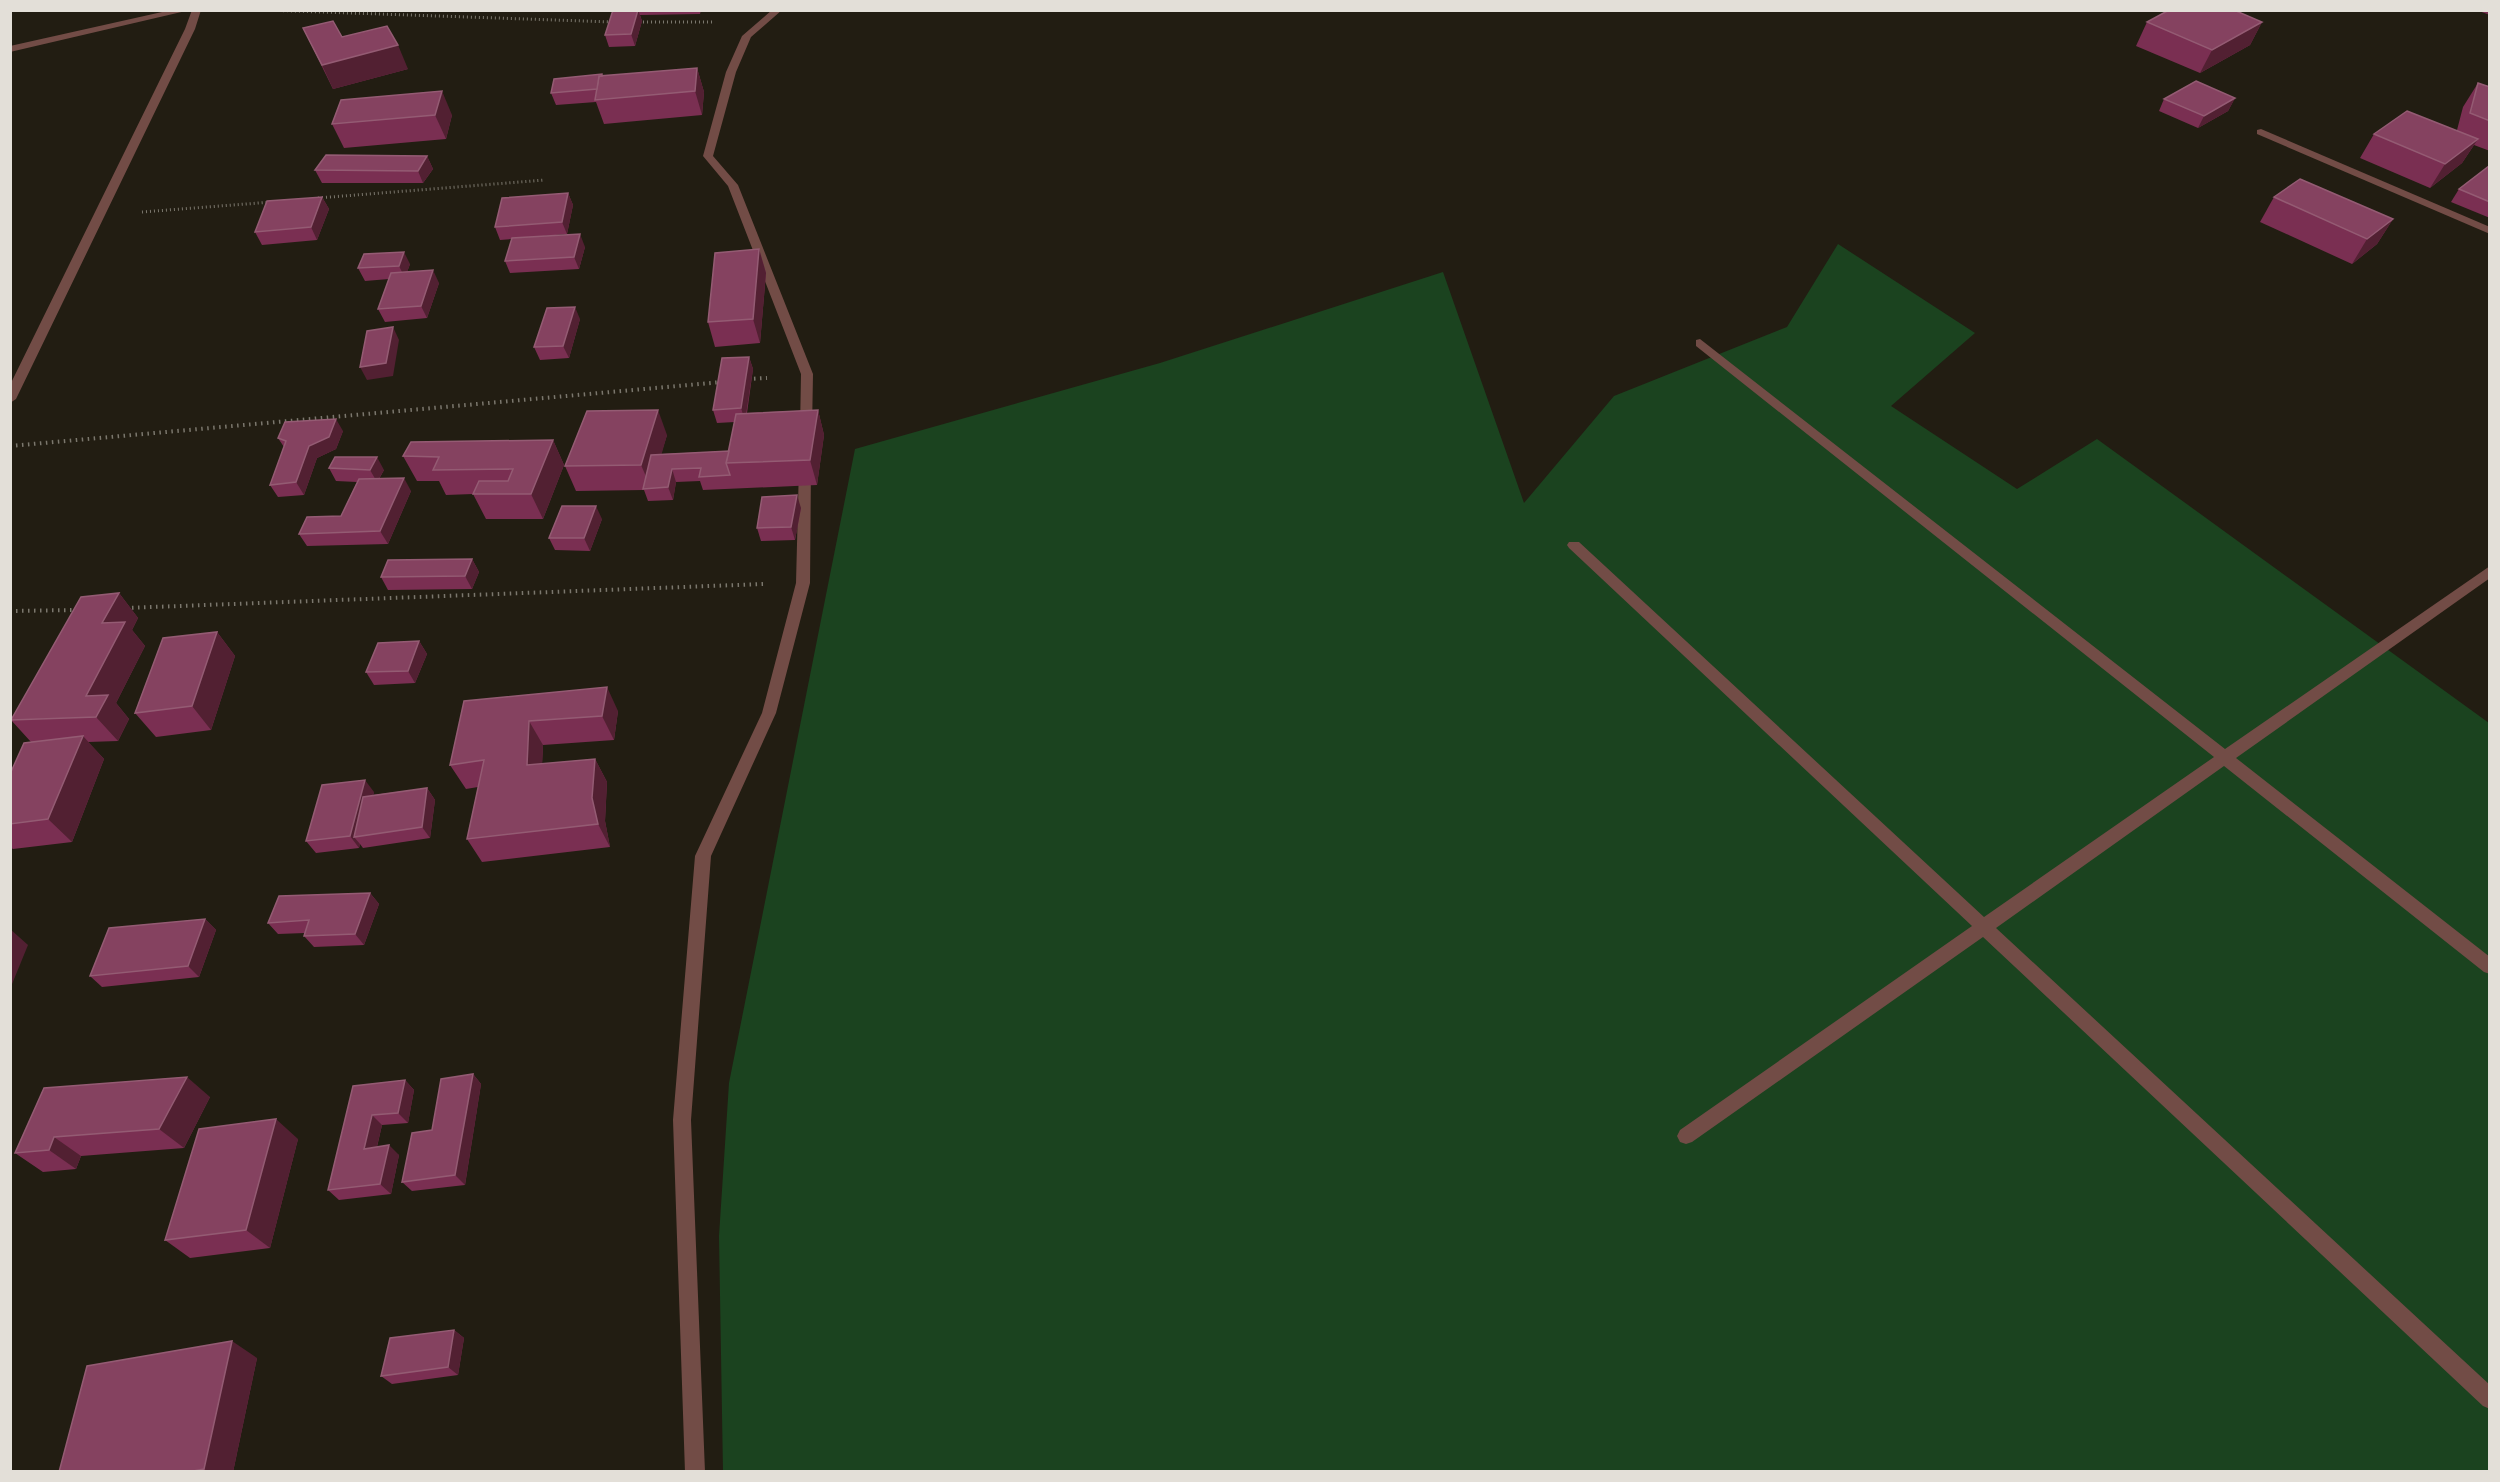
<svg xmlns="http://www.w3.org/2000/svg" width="2500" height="1482" font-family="Helvetica,sans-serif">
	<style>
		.green { fill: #1b431f }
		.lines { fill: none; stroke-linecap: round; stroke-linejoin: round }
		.path-far1 { stroke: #7b776d; stroke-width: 3; stroke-dasharray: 1 3; stroke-linecap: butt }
		.path { stroke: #7b776d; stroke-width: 4; stroke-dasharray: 1.5 4.5; stroke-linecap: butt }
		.minor { fill: #724c46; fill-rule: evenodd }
		.wall { fill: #7a2f52 }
		.shaded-wall { fill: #522032 }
		.building { fill: #854260; stroke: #945b73; stroke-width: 1.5 }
	</style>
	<rect width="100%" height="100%" fill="#221d12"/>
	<!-- green -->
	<path class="green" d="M1838 244 1975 333 1891 406 2017 489 2097 439 2489 723V1471L723 1472 719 1236 729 1083 855 449 1160 363 1443 272 1524 503 1614 396 1787 327Z"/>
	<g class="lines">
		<!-- path-far1 -->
		<g class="path-far1">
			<path d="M263 10 613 22"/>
			<path d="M639 22H712"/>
			<path d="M318 198 545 180"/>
			<path d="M142 212 272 202"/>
		</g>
		<!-- path -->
		<g class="path">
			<path d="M748 379 767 378"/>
			<path d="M10 446 722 382"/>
			<path d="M126 608 763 584"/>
			<path d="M10 611 77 610"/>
		</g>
		<!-- minor -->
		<g class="minor">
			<path d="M171 10H190L10 52V46Z"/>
			<path d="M192 10H201L195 29 16 399 10 403V385L185 29Z"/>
			<path d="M772 10H782L751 37 736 72 713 156 738 185 813 374 812 430 806 434 800 430 801 374 728 186 703 156 726 72 742 36Z"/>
			<path d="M2261 129 2490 227V234L2257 134V130Z"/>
			<path d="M1700 339 2225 749 2490 566V578L2236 758 2490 957V974L2484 972 2224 766 1996 928 2490 1385V1409L2483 1406 1983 937 1692 1142 1686 1144 1680 1142 1677 1136 1680 1130 1972 926 1569 548 1567 545 1569 542H1579L1984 917 2214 757 1696 346V340Z"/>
			<path d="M805 462 811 466 810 583 776 713 711 856 691 1120 705 1472H685L673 1120 695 856 762 713 796 583 799 466Z"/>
		</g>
	</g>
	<!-- wall -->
	<g class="wall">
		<path d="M613 10H701L700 14 640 15 642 21 635 46 609 47 605 35Z"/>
		<path d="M2476 10H2490V15Z"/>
		<path d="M2147 22H2262L2250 45 2200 73 2136 46Z"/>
		<path d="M303 28 342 37 408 69 333 89Z"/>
		<path d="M697 68 704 92 702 115 604 124 596 102 556 105 551 93 603 76Z"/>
		<path d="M2478 83 2490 87V151L2474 145 2462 163 2430 188 2360 158 2374 134 2457 130 2463 107Z"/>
		<path d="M2235 98 2228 111 2198 128 2159 111 2164 99Z"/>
		<path d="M341 100 452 115 446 139 344 148 332 124Z"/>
		<path d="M427 156 433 169 423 183H322L315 170Z"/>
		<path d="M2490 167V218L2451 202 2459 189Z"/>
		<path d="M568 193 573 205 567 234 544 236 585 247 579 269 510 273 505 261 512 239 500 240 495 227Z"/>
		<path d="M322 197 329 209 317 240 262 245 255 232Z"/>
		<path d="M2274 197 2393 219 2377 244 2352 264 2260 222Z"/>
		<path d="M759 249 766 273 760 343 715 347 708 322Z"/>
		<path d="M410 264 407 272 439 283 427 318 385 322 378 309 389 279 365 281 358 268Z"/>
		<path d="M580 319 569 358 540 360 534 347Z"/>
		<path d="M749 357 753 369 747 413 818 410 824 435 817 485 703 490 700 481 676 482 673 500 648 501 644 490 576 491 565 466 667 435 661 454 729 451 735 422 717 423 713 410Z"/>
		<path d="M343 431 336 449 317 458 304 495 278 497 270 485 284 447 278 438Z"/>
		<path d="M553 440 564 465 543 519H486L473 494 446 495 439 481H417L403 456Z"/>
		<path d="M329 468 384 470 379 479 411 491 388 544 307 546 299 534 341 516 357 482 336 481Z"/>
		<path d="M801 508 795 540 761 541 757 528Z"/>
		<path d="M602 519 590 551 555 550 549 538Z"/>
		<path d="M472 559 479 572 472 589 388 590 381 577Z"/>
		<path d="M119 593 138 618 132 630 145 646 116 703 129 719 118 741 88 742 104 759 72 842 13 849 10 847V774L31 742 11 720Z"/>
		<path d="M217 632 235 656 211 730 156 737 135 713Z"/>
		<path d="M419 641 427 654 415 683 374 685 366 672Z"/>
		<path d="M464 701 618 711 614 740 543 745 542 764 595 759 607 782 605 821 610 847 482 862 467 839 478 787 466 789 450 765Z"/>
		<path d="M427 788 435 800 430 838 363 848 360 844 359 848 316 853 306 841 374 792 373 795Z"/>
		<path d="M370 893 379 904 364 945 314 947 304 936 305 933 278 934 268 923Z"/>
		<path d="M205 919 216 930 199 977 102 987 90 976Z"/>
		<path d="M473 1074 481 1084 465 1185 412 1191 402 1182Z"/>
		<path d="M405 1080 414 1090 408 1123 382 1125 377 1147 399 1155 391 1194 339 1200 328 1190 353 1086Z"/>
		<path d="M44 1088 210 1097 184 1148 81 1156 76 1169 43 1172 15 1153Z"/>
		<path d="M298 1139 270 1248 190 1258 165 1240Z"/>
		<path d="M454 1330 464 1338 458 1375 392 1384 381 1376Z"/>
		<path d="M257 1358 233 1472H59Z"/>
	</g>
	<!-- shaded-wall -->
	<g class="shaded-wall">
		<path d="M638 10 642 21 635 46 631 34Z"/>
		<path d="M2262 22 2250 45 2200 73 2212 50Z"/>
		<path d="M398 45 408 69 333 89 322 65Z"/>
		<path d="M697 68 704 92 702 115 695 91Z"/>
		<path d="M442 91 452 115 446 139 435 115Z"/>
		<path d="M2235 98 2228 111 2198 128 2204 116Z"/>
		<path d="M2478 139 2462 163 2430 188 2445 164Z"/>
		<path d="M427 156 433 169 423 183 418 171Z"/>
		<path d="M568 193 573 205 567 234 562 222Z"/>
		<path d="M322 197 329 209 317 240 311 227Z"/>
		<path d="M2393 219 2377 244 2352 264 2367 239Z"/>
		<path d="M580 234 585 247 579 269 574 257Z"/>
		<path d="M759 249 766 273 760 343 753 319Z"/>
		<path d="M404 252 410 264 405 278 399 266Z"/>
		<path d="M433 270 439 283 427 318 421 306Z"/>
		<path d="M575 307 580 319 569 358 563 346Z"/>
		<path d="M393 327 399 340 393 376 367 380 360 367Z"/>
		<path d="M749 357 753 369 745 421 741 408Z"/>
		<path d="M658 410 667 435 652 488H651L641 465Z"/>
		<path d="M818 410 824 435 817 485 810 460Z"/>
		<path d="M336 419 343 431 336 449 317 458 304 495 296 482 309 446Z"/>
		<path d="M553 440 564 465 543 519 531 494Z"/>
		<path d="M377 457 384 470 377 482 370 470Z"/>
		<path d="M672 469 676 482 673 500 668 487Z"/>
		<path d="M404 478 411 491 388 544 380 531Z"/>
		<path d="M797 495 801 508 795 540 791 527Z"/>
		<path d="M596 506 602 519 590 551 584 538Z"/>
		<path d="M472 559 479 572 472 589 465 576Z"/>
		<path d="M119 593 138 618 132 630 145 646 116 703 129 719 118 741 96 717 86 696 102 623Z"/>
		<path d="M217 632 235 656 211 730 192 706Z"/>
		<path d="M419 641 427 654 415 683 408 671Z"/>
		<path d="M607 687 618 711 614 740 602 716Z"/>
		<path d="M529 721 543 745 541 789 527 765Z"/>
		<path d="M83 736 104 759 72 842 48 819Z"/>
		<path d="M595 759 607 782 605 821 610 847 598 824 592 798Z"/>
		<path d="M365 780 374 792 363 835 354 837 360 844 359 848 350 836Z"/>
		<path d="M427 788 435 800 430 838 422 827Z"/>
		<path d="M370 893 379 904 364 945 355 934Z"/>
		<path d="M205 919 216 930 199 977 188 966Z"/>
		<path d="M10 929 28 945 10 989Z"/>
		<path d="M473 1074 481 1084 465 1185 455 1175Z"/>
		<path d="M187 1077 210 1097 184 1148 159 1129Z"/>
		<path d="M405 1080 414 1090 408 1123 398 1113Z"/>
		<path d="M372 1115 382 1125 374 1159 364 1149Z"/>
		<path d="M276 1119 298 1139 270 1248 246 1230Z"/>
		<path d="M54 1137 81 1156 76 1169 49 1150Z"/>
		<path d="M389 1145 399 1155 391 1194 380 1184Z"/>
		<path d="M454 1330 464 1338 458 1375 448 1367Z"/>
		<path d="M232 1341 257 1358 233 1472H209L204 1469Z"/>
	</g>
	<!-- building -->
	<g class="building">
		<path d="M613 10H638L631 34 605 35Z"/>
		<path d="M2169 10H2234L2262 22 2212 50 2147 22Z"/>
		<path d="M333 21 342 37 387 26 398 45 322 65 303 28Z"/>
		<path d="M697 68 695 91 595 100 599 76Z"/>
		<path d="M602 74V76H599L597 89 551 93 554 79Z"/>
		<path d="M2196 81 2235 98 2204 116 2164 99Z"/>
		<path d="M2478 83 2490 87V121L2470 113Z"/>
		<path d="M442 91 435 115 332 124 341 100Z"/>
		<path d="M2407 111 2478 139 2445 164 2374 134Z"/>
		<path d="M326 155 427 156 418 171 315 170Z"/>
		<path d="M2489 166 2490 202 2459 189Z"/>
		<path d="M2300 179 2393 219 2367 239 2274 197Z"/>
		<path d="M568 193 562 222 495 227 502 198Z"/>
		<path d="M322 197 311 227 255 232 267 201Z"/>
		<path d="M580 234 574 257 505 261 512 238Z"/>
		<path d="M759 249 753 319 708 322 715 253Z"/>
		<path d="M404 252 399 266 358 268 364 254Z"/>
		<path d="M433 270 421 306 378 309 391 273Z"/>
		<path d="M575 307 563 346 534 347 547 308Z"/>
		<path d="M393 327 386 363 360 367 367 331Z"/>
		<path d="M749 357 741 408 713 410 722 358Z"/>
		<path d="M658 410 641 465 565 466 587 411Z"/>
		<path d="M818 410 810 460 726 463 736 414Z"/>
		<path d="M336 419 329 437 309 446 296 482 270 485 286 441 278 438 285 422Z"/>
		<path d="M553 440 531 494H473L479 481H508L513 469 433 470 439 457 403 456 411 442Z"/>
		<path d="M729 451 726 463 730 475 699 477 701 468 672 469 668 487 643 489 651 455Z"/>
		<path d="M335 457H377L370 470 329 468Z"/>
		<path d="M404 478 380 531 299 534 307 517 341 516 359 479Z"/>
		<path d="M797 495 791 527 757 528 762 497Z"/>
		<path d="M562 506H596L584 538H549Z"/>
		<path d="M472 559 465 576 381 577 388 560Z"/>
		<path d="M119 593 102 623 125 622 86 696 108 695 96 717 11 720 81 597Z"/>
		<path d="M217 632 192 706 135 713 163 638Z"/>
		<path d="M419 641 408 671 366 672 378 643Z"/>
		<path d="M607 687 602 716 529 721 527 765 595 759 592 798 598 824 467 839 484 760 450 765 464 701Z"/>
		<path d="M83 736 48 819 10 824V774L24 743Z"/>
		<path d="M365 780 350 836 306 841 322 785Z"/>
		<path d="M427 788 422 827 354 837 363 797Z"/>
		<path d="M370 893 355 934 304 936 309 920 268 923 279 896Z"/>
		<path d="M205 919 188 966 90 976 109 928Z"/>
		<path d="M473 1074 455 1175 402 1182 412 1133 432 1130 441 1079Z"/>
		<path d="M187 1077 159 1129 54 1137 49 1150 15 1153 44 1088Z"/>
		<path d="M405 1080 398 1113 372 1115 364 1149 389 1145 380 1184 328 1190 353 1086Z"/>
		<path d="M276 1119 246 1230 165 1240 199 1129Z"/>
		<path d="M454 1330 448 1367 381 1376 390 1338Z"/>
		<path d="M232 1341 204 1469 188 1472H59L87 1366Z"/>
	</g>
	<!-- border -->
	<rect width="2500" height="1482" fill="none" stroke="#e3dfd8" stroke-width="24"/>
</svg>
